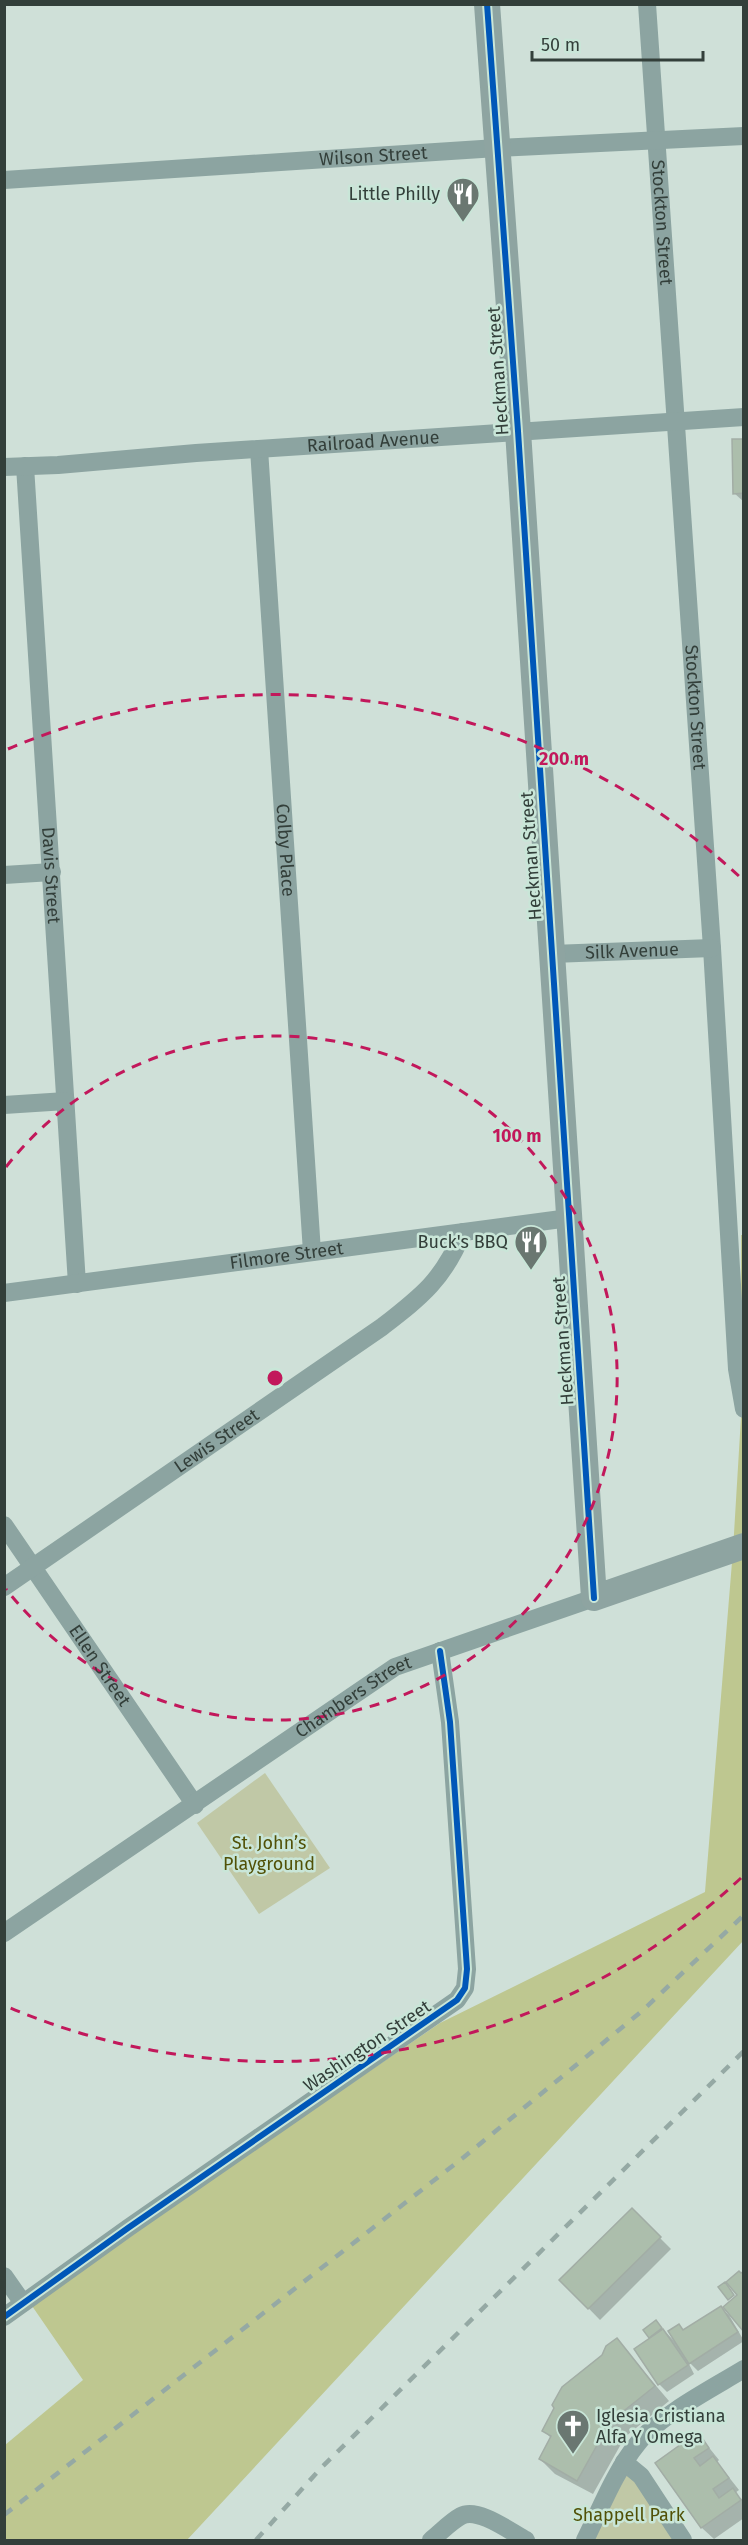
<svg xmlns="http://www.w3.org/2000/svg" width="748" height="2545" font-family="'Fira Sans',sans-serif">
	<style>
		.green { fill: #c0c8a6 }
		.forest { fill: #bec790 }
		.shadow { fill: #0003 }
		.building { fill: #acbeac; stroke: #a2ada5; stroke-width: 1.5 }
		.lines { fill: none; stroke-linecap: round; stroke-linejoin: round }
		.street { stroke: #8ca4a1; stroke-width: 18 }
		.secondary { stroke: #8ea4a1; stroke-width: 26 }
		.rail { stroke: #95a9a4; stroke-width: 4.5; stroke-dasharray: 10 10; stroke-linecap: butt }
		.cycleway-casing { stroke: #c9e6d8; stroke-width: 10 }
		.cycleway { stroke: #0057b8; stroke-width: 6 }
		.ring { fill: none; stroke: #c2185b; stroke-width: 3; stroke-dasharray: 10 8 }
		.labels { text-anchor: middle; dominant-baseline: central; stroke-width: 5; stroke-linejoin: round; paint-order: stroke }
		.street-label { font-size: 18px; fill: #333f3a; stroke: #c9e6d8 }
		.poi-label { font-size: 18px; fill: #333f3a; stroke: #c9e6d8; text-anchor: end }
		.park-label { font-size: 18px; fill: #515107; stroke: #c9e6d8 }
		.centre { fill: #c2185b; stroke: #c9e6d8; stroke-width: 3 }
		.ring-label { font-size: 18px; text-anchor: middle; font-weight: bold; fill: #c2185b; stroke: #c9e6d8; stroke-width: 5; stroke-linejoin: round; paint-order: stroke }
	</style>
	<rect width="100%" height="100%" fill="#cfe0d8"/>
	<!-- green -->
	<g class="green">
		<path d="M265 1773 330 1868 259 1914 197 1823Z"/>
		<path d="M624 2462 678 2540H587Z"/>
	</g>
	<!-- forest -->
	<path class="forest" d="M741 1235H743V1941L187 2540H5V2445L83 2380 30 2303 440 2023 705 1892 733 1550 741 1417Z"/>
	<!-- shadow -->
	<g class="shadow">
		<path d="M744 441V502L734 493Z"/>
		<path d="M632 2210 671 2249 600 2320 561 2280Z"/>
		<path d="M721 2308 729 2315 744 2341 698 2371 687 2360 694 2374 667 2392 659 2384 650 2337 659 2325 676 2343Z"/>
		<path d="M617 2340 669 2401 625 2437 593 2494 555 2474 540 2459 552 2439 544 2431Z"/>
		<path d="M698 2434 719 2460 717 2462 739 2490 735 2493 744 2501V2518L714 2539 702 2528 657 2464Z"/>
	</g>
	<!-- building -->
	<g class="building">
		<path d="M732 439H744V493L733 494Z"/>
		<path d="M632 2208 661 2237 588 2309 559 2280Z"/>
		<path d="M739 2271 741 2273 744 2271V2332L723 2307 737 2295 726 2282Z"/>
		<path d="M725 2282 734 2295 728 2300 718 2287Z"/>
		<path d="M721 2306 738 2332 689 2364 668 2331 679 2324 683 2330Z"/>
		<path d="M656 2320 662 2328 649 2338 643 2330Z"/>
		<path d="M663 2329 688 2365 658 2385 634 2349Z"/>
		<path d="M617 2338 655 2386 610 2422 577 2481 539 2459 551 2436 542 2431 554 2408 552 2405 562 2387 602 2355 606 2346Z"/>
		<path d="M698 2432 709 2448 694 2458 700 2466 713 2456 729 2478 713 2489 719 2498 733 2488 741 2500 701 2528 655 2463Z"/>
	</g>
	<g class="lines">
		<!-- street -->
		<g class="street">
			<path id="s1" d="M647 4 712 948 737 1369 744 1409"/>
			<path id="s2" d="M4 180 497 148 744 136"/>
			<path id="s3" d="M259 449 312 1252"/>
			<path id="s4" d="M25 466 77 1284"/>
			<path id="s5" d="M4 467 58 465 196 453 744 417"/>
			<path d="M4 875 52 872"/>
			<path id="s6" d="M552 954 712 948"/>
			<path d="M4 1105 66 1101"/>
			<path id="s7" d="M4 1293 569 1218"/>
			<path id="s8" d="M4 1525 195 1805"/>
			<path id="s9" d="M4 1587 382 1327C422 1296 443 1280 463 1232"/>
			<path id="s10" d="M4 1933 395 1667 594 1598"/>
			<path d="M4 2276 23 2303"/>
			<path d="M4 2317 128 2228 457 2000 465 1988 467 1969 450 1722 440 1651"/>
			<path d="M624 2462 641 2476 683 2540"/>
			<path d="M431 2540C440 2533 450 2522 461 2516 478 2507 511 2532 526 2540"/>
			<path d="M585 2540C601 2508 615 2471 638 2443 660 2415 713 2388 744 2369"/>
		</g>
		<!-- secondary -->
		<path class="secondary" d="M487 4 518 431 594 1598 744 1546"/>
		<!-- rail -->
		<g class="rail">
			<path d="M4 2515 464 2157 642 2011 744 1915"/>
			<path d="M256 2540 321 2468 744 2051"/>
		</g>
		<!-- cycleway casing -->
		<g class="cycleway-casing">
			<g id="cycleway">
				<path d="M487 4 518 431 594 1598"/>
				<path d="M4 2317 128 2228 457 2000 465 1988 467 1969 450 1722 440 1651"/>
			</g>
		</g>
		<!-- cycleway -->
		<use href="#cycleway" class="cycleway"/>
	</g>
	<!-- distance rings -->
	<g class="ring">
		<path d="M6 1167A342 342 0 1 1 6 1589"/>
		<path d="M741 1878A683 683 0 0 1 8 2007M8 749A683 683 0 0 1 741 878"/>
	</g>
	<!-- icons -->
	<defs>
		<g id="restaurant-pin" transform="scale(1.725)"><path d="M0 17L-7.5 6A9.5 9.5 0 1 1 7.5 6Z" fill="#6a7771" stroke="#c9e6d8"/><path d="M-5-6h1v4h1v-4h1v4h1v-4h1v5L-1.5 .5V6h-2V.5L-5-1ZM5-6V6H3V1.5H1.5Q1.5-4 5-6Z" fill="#fff"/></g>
		<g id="church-pin" transform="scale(1.725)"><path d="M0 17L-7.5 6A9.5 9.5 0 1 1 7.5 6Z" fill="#6a7771" stroke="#c9e6d8"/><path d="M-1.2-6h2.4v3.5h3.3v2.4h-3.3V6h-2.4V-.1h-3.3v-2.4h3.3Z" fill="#fff"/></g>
	</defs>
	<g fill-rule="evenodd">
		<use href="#restaurant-pin" x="463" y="194"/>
		<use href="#restaurant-pin" x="531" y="1242"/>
		<use href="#church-pin" x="573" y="2426"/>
	</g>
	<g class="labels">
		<!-- street labels -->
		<g class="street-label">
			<text stroke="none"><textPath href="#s2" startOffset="370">Wilson Street</textPath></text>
			<text stroke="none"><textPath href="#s1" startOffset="219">Stockton Street</textPath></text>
			<text transform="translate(498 371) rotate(-94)">Heckman Street</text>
			<text stroke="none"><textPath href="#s5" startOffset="370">Railroad Avenue</textPath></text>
			<text stroke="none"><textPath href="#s1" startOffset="705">Stockton Street</textPath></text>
			<text stroke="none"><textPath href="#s3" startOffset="402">Colby Place</textPath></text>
			<text transform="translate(531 856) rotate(-94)">Heckman Street</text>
			<text stroke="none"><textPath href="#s4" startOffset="410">Davis Street</textPath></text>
			<text stroke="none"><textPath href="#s6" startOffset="80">Silk Avenue</textPath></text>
			<text stroke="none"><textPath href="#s7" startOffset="285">Filmore Street</textPath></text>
			<text transform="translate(563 1341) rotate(-94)">Heckman Street</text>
			<text stroke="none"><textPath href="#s9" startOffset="258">Lewis Street</textPath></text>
			<text stroke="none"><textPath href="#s8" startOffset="170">Ellen Street</textPath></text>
			<text stroke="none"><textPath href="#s10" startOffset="422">Chambers Street</textPath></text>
			<text transform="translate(367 2046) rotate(-34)">Washington Street</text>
		</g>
		<!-- poi labels -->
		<g class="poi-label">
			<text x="440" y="194">Little Philly</text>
			<text x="508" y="1242">Buck's BBQ</text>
			<text x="596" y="2416" text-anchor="start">Iglesia Cristiana<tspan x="596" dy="21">Alfa Y Omega</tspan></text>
		</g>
		<!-- park labels -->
		<g class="park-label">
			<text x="269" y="1843">St. John’s<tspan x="269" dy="21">Playground</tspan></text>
			<text x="629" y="2515">Shappell Park</text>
		</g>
	</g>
	<circle cx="275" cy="1378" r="9" class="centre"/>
	<g class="ring-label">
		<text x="564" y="765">200 m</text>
		<text x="517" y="1142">100 m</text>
	</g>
	<!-- border -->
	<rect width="748" height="2545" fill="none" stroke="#333f3a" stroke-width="12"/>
	<!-- scale -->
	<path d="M532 51v9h171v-9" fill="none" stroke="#333f3a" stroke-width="3"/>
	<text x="541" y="51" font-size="18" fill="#333f3a" stroke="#c9e6d8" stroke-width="4.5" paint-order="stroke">50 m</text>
</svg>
